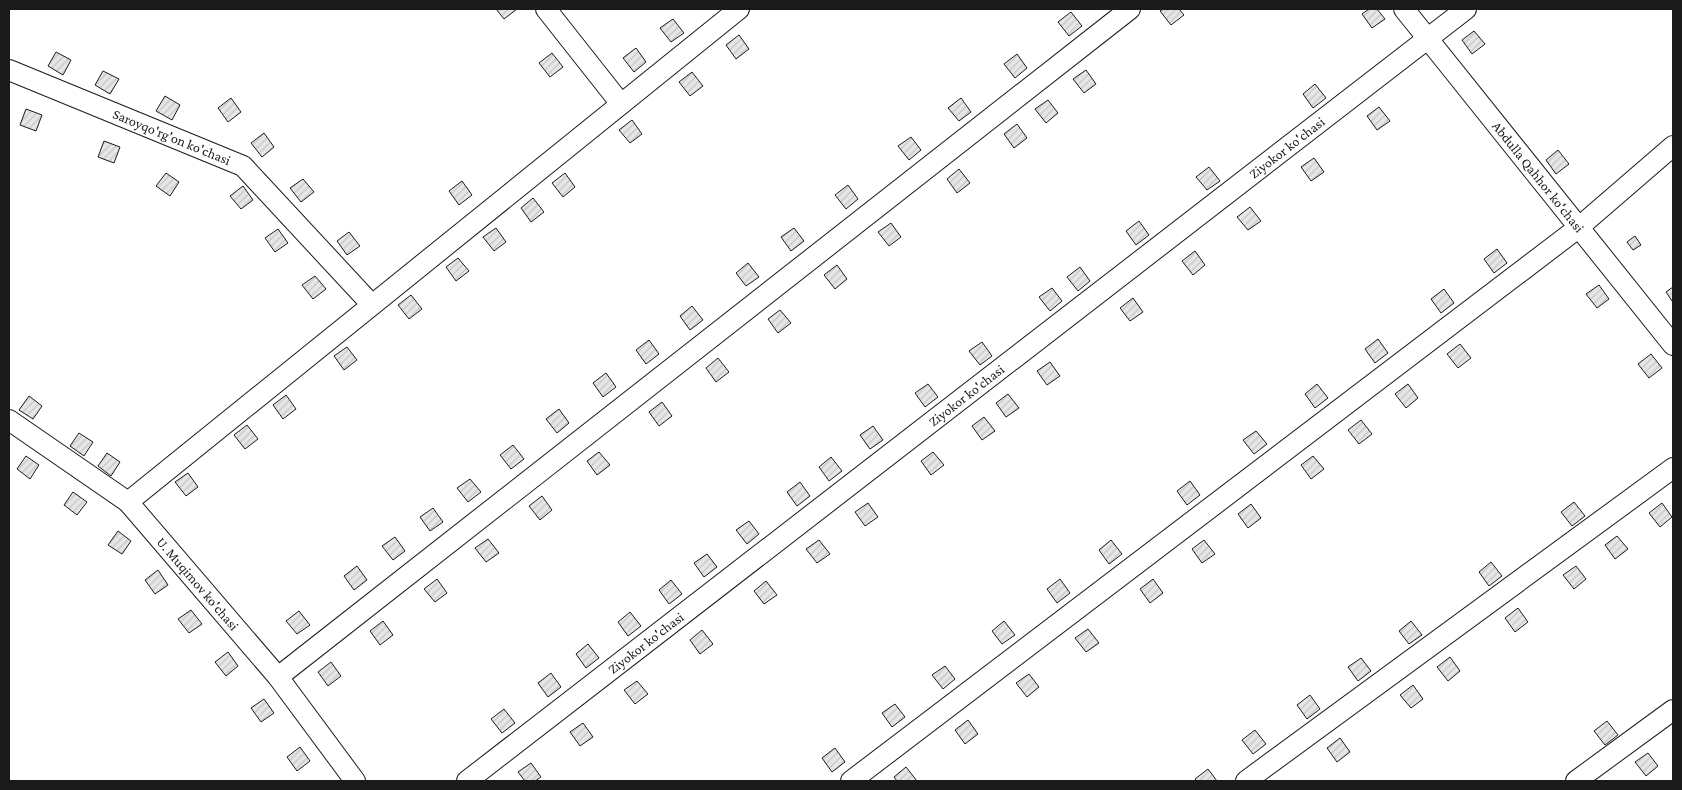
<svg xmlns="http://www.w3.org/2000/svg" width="1682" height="790" font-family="'Crimson Pro',serif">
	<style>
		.building { fill: url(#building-hatch); stroke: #1a1a1a }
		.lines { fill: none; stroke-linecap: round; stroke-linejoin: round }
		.minor-casing { stroke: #1a1a1a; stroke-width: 22 }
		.minor { stroke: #fff; stroke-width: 20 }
		.labels { text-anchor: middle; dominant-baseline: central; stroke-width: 4; stroke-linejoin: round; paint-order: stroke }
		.street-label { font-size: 14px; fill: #1a1a1a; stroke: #fff }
	</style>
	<defs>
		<pattern id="building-hatch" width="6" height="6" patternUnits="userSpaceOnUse" patternTransform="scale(1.25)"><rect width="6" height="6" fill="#e6e6e6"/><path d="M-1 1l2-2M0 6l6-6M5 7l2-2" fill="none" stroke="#c5c5c5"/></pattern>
	</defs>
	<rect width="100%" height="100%" fill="#fff"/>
	<!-- building -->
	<g class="building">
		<path d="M496 9H517L504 19Z"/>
		<path d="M1164 9H1179L1184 15 1171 25 1160 11Z"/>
		<path d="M1369 9H1377L1385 19 1372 28 1362 14Z"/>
		<path d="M1071 12 1082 26 1069 36 1058 22Z"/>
		<path d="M673 19 684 33 671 42 660 28Z"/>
		<path d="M1474 31 1485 44 1472 54 1462 40Z"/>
		<path d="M739 35 749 49 736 59 726 45Z"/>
		<path d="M636 48 646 62 634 72 623 58Z"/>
		<path d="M56 52 71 60 63 75 48 66Z"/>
		<path d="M552 53 563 67 550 77 539 63Z"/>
		<path d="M1017 54 1027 68 1015 78 1004 64Z"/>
		<path d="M1086 70 1096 84 1084 93 1073 79Z"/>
		<path d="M103 71 119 79 110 94 95 85Z"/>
		<path d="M692 72 703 86 690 96 679 82Z"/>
		<path d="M1315 84 1326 98 1313 108 1303 94Z"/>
		<path d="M165 96 180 105 172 120 156 111Z"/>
		<path d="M231 98 241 112 228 122 218 108Z"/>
		<path d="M961 98 971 112 959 121 948 108Z"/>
		<path d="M1048 100 1058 113 1046 123 1035 109Z"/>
		<path d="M1379 107 1390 121 1377 130 1367 116Z"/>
		<path d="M26 109 42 115 36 131 20 125Z"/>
		<path d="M632 120 642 134 630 143 619 130Z"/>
		<path d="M1017 124 1027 138 1014 148 1004 134Z"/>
		<path d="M264 133 274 147 262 157 251 143Z"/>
		<path d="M911 137 921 150 909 160 898 146Z"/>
		<path d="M104 141 120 147 114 163 98 157Z"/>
		<path d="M1558 150 1569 164 1556 174 1546 160Z"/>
		<path d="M1314 158 1324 172 1311 181 1301 167Z"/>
		<path d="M1209 167 1220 181 1207 190 1196 177Z"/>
		<path d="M959 169 970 183 957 193 947 179Z"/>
		<path d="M166 173 179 182 170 196 156 186Z"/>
		<path d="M565 173 575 187 563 197 552 183Z"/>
		<path d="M303 179 314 192 301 202 290 188Z"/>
		<path d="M462 181 472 195 459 205 449 191Z"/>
		<path d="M848 185 858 199 846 209 835 195Z"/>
		<path d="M243 186 253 200 241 209 230 196Z"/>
		<path d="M533 198 544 212 531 222 521 208Z"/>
		<path d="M1250 207 1261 221 1248 230 1237 217Z"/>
		<path d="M1139 221 1149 235 1136 245 1126 231Z"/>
		<path d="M891 223 901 237 889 246 878 232Z"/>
		<path d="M496 228 506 242 494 251 483 237Z"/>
		<path d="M794 228 804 241 791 251 781 237Z"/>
		<path d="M278 229 288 243 275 252 265 238Z"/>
		<path d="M349 232 360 246 347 255 337 241Z"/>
		<path d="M1635 236 1641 245 1633 250 1627 242Z"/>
		<path d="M1497 249 1507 263 1494 273 1484 259Z"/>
		<path d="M1195 251 1205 265 1193 275 1182 261Z"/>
		<path d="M458 258 469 271 456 281 446 267Z"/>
		<path d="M748 263 759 277 746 286 736 273Z"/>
		<path d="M837 265 847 279 835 289 824 275Z"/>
		<path d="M1080 267 1090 281 1078 291 1067 277Z"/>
		<path d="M315 276 326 289 313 299 302 285Z"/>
		<path d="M1599 285 1609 299 1597 308 1586 294Z"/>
		<path d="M1673 287V300L1672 301 1666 292Z"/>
		<path d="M1052 288 1062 301 1050 311 1039 297Z"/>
		<path d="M1444 289 1454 303 1441 313 1431 299Z"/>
		<path d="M411 295 422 309 409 319 398 305Z"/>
		<path d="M1133 298 1143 312 1130 321 1120 308Z"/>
		<path d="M692 306 703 320 690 330 680 316Z"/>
		<path d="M780 310 791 323 778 333 768 319Z"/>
		<path d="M1378 339 1388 353 1375 363 1365 349Z"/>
		<path d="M649 340 659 354 646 364 636 350Z"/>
		<path d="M982 342 992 356 980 365 969 351Z"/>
		<path d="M1460 344 1471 358 1458 368 1447 354Z"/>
		<path d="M347 347 357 360 344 370 334 356Z"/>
		<path d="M1651 354 1662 368 1649 378 1638 364Z"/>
		<path d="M718 358 729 372 716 382 706 368Z"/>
		<path d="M1050 362 1060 376 1047 385 1037 371Z"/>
		<path d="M606 373 616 387 603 397 593 383Z"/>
		<path d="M928 384 938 397 925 407 915 393Z"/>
		<path d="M1317 384 1328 398 1315 408 1305 394Z"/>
		<path d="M1408 384 1418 398 1406 408 1395 394Z"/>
		<path d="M1008 394 1019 408 1006 417 996 403Z"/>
		<path d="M286 395 296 409 283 419 273 405Z"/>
		<path d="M29 396 42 406 33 419 19 410Z"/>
		<path d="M662 402 672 416 659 426 649 412Z"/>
		<path d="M559 409 569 423 557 433 546 419Z"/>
		<path d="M984 417 995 431 982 440 972 426Z"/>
		<path d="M1361 420 1372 434 1359 444 1348 430Z"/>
		<path d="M247 425 258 439 245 449 234 435Z"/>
		<path d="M873 426 883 440 870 449 860 435Z"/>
		<path d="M1256 431 1267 444 1254 454 1243 440Z"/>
		<path d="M79 433 93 442 84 456 70 446Z"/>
		<path d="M513 445 524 459 511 469 500 455Z"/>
		<path d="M599 452 610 465 597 475 587 461Z"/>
		<path d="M933 452 944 465 931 475 921 461Z"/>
		<path d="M107 453 120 462 111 476 98 466Z"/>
		<path d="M26 456 39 465 30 479 17 469Z"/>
		<path d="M1313 456 1324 469 1311 479 1301 465Z"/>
		<path d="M831 457 842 471 829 481 819 467Z"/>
		<path d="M188 473 198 487 186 496 175 482Z"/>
		<path d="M470 479 481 492 468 502 457 488Z"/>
		<path d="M1190 481 1200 495 1187 505 1177 491Z"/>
		<path d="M800 482 810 496 797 506 787 492Z"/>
		<path d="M73 492 87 502 77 515 64 505Z"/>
		<path d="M542 496 552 510 540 520 529 506Z"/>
		<path d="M1574 502 1585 516 1572 526 1561 512Z"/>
		<path d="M868 503 878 517 865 526 855 512Z"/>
		<path d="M1662 503 1672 517 1660 527 1649 513Z"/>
		<path d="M1251 504 1261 518 1248 528 1238 514Z"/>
		<path d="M433 508 443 522 430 531 420 517Z"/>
		<path d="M749 521 759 534 747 544 736 530Z"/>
		<path d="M118 531 131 541 122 554 108 545Z"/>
		<path d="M1617 536 1628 549 1615 559 1605 545Z"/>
		<path d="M395 537 405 551 393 560 382 546Z"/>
		<path d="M488 539 499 553 486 562 475 548Z"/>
		<path d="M819 540 830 554 817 563 806 549Z"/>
		<path d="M1111 540 1122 554 1109 564 1099 550Z"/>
		<path d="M1204 540 1215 554 1202 563 1192 549Z"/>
		<path d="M707 554 717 567 704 577 694 563Z"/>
		<path d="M1491 562 1502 576 1489 586 1479 572Z"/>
		<path d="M357 566 367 580 354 590 344 576Z"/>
		<path d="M1576 566 1586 579 1574 589 1563 575Z"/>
		<path d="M158 570 168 585 155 594 145 580Z"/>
		<path d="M437 579 447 593 435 602 424 589Z"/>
		<path d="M1060 579 1070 593 1057 603 1047 589Z"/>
		<path d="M1153 579 1163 593 1150 603 1140 589Z"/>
		<path d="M671 580 682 594 669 604 659 590Z"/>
		<path d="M766 581 777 595 764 604 754 591Z"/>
		<path d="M1518 608 1528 622 1515 632 1505 618Z"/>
		<path d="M191 610 202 624 189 633 178 619Z"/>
		<path d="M299 611 310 625 297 634 286 621Z"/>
		<path d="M630 612 641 626 628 636 618 622Z"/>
		<path d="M383 621 393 635 380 645 370 631Z"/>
		<path d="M1004 621 1015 635 1002 644 992 631Z"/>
		<path d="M1411 621 1422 635 1409 644 1399 631Z"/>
		<path d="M1088 629 1099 643 1086 652 1075 638Z"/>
		<path d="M702 630 713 644 700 654 690 640Z"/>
		<path d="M588 644 599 658 586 668 576 654Z"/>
		<path d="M228 652 238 666 226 676 215 662Z"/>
		<path d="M1450 657 1460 671 1448 681 1437 667Z"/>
		<path d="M1361 658 1371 671 1358 681 1348 667Z"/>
		<path d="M331 662 341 676 328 686 318 672Z"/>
		<path d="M945 666 955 679 943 689 932 675Z"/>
		<path d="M551 673 561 687 548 697 538 683Z"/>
		<path d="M1029 674 1039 687 1027 697 1016 683Z"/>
		<path d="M637 681 648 694 635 704 624 690Z"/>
		<path d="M1413 685 1423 699 1411 708 1400 695Z"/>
		<path d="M1310 695 1320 709 1307 719 1297 705Z"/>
		<path d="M264 699 274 713 261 722 251 708Z"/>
		<path d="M895 704 905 717 892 727 882 713Z"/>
		<path d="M504 709 515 723 502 733 491 719Z"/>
		<path d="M968 720 978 734 965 744 955 730Z"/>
		<path d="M1607 721 1618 735 1605 745 1594 731Z"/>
		<path d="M583 723 593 737 580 746 570 732Z"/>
		<path d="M1255 730 1266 744 1253 754 1242 740Z"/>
		<path d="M1340 738 1350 752 1337 762 1327 748Z"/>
		<path d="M300 747 310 761 297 771 287 757Z"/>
		<path d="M835 748 845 762 832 772 822 758Z"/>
		<path d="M1648 753 1658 766 1646 776 1635 762Z"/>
		<path d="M531 763 541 777 535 781H525L518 772Z"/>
		<path d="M906 767 917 781H897L894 777Z"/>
		<path d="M1208 769 1217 781H1197L1195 779Z"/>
	</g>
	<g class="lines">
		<!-- minor casing -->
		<g class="minor-casing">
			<g id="minor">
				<path d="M546 9 621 104"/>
				<path id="s1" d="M1404 9 1673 345"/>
				<path id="s2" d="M9 70 243 166 372 305"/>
				<path id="s3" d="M9 420 128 502 278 677 355 781"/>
				<path d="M128 502 739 9"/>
				<path d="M278 677 1130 9"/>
				<path id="s4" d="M467 781 1466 9"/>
				<path d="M851 781 1578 228 1673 146"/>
				<path d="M1246 781 1673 468"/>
				<path d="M1576 781 1673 710"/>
			</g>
		</g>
		<!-- minor -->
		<use href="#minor" class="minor"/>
	</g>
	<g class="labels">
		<!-- street labels -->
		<g class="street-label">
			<text stroke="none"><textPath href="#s2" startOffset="176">Saroyqo'rg'on ko'chasi</textPath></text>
			<text stroke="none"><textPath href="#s4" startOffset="1036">Ziyokor ko'chasi</textPath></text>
			<text stroke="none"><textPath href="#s1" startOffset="215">Abdulla Qahhor ko'chasi</textPath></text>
			<text stroke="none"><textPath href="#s4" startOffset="631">Ziyokor ko'chasi</textPath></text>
			<text stroke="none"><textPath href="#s3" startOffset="252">U. Muqimov ko'chasi</textPath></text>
			<text stroke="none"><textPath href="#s4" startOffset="226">Ziyokor ko'chasi</textPath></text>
		</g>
	</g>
	<!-- border -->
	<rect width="1682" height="790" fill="none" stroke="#1a1a1a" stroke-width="20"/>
</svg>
